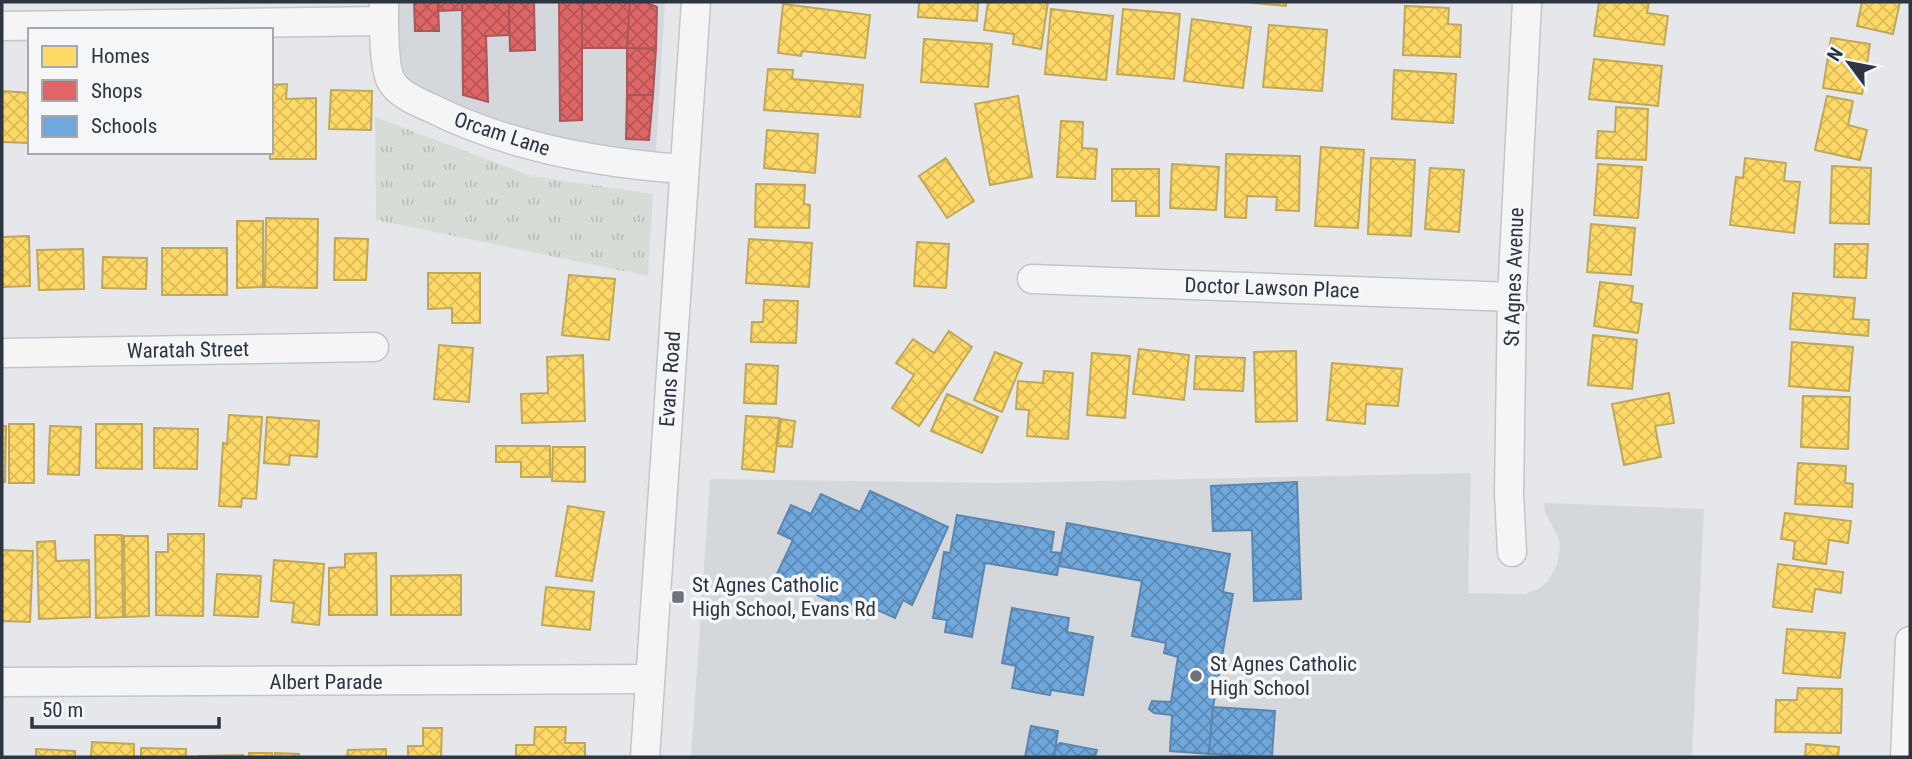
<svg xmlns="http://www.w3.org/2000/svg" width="1912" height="759" font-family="'Roboto Condensed',sans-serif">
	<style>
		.built { fill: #d4d7dc }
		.grass { fill: url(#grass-tufts) }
		.homes { fill: url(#homes-cross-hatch); stroke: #c0a85b; stroke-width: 2 }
		.shops { fill: url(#shops-cross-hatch); stroke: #aa575b; stroke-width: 2 }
		.schools { fill: url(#schools-cross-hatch); stroke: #5b86ae; stroke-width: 2 }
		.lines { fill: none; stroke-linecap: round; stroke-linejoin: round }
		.minor-casing { stroke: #c3c5c8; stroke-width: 31 }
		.minor { stroke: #f5f5f6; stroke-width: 28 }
		.poi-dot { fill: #6d737d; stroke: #f4f6f8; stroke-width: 2.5 }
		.labels { text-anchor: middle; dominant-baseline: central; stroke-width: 7; stroke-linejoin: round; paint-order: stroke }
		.street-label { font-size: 21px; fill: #2d3542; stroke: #f4f6f8 }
		.poi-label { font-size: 21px; fill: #2d3542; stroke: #f4f6f8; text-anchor: start }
	</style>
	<defs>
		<pattern id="grass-tufts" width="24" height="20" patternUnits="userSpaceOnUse" patternTransform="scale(1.75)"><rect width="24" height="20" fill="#d6ddd6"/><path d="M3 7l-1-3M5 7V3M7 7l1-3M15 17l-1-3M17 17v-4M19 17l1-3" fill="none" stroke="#b8beb9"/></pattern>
		<pattern id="homes-cross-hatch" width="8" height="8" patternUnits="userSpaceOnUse" patternTransform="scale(1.75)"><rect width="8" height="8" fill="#ffd966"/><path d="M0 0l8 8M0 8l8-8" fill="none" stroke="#dbbb5a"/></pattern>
		<pattern id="shops-cross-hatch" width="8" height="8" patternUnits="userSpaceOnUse" patternTransform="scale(1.75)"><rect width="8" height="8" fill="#e06666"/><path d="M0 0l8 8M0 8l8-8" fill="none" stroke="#b65556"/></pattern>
		<pattern id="schools-cross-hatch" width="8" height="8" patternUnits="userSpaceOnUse" patternTransform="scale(1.75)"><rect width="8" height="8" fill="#6fa8dc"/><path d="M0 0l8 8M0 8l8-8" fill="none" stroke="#5c8ab4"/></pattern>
	</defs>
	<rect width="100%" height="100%" fill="#e5e7ea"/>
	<!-- built -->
	<g class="built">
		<path d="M384 2H665L655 167 407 96Z"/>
		<path d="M1471 473 1468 593 1525 594 1540 588 1548 581 1557 565 1560 547 1558 537 1545 512 1544 503 1704 509 1692 757H691L710 479 1000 483Z"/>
	</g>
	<!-- grass -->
	<path class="grass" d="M375 117 531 176 653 194 648 276 376 220Z"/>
	<!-- homes -->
	<g class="homes">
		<path d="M919 2H978L977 21 918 17Z"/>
		<path d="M988 2H1048L1041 49 1013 44 1014 34 984 30Z"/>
		<path d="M1245 2H1286V6Z"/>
		<path d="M1599 2H1649L1647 13 1668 16 1664 45 1594 36Z"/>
		<path d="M1862 2H1900L1893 34 1857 26Z"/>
		<path d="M783 4 870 15 865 58 802 51 801 56 778 53Z"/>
		<path d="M1405 6 1449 8 1448 24 1461 25 1460 57 1403 55Z"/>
		<path d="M1051 9 1113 16 1106 80 1045 74Z"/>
		<path d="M1123 9 1180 14 1174 79 1117 74Z"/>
		<path d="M1192 19 1251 27 1243 88 1184 81Z"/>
		<path d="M1269 25 1327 30 1322 91 1263 87Z"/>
		<path d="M1831 38 1870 44 1862 94 1823 88Z"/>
		<path d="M924 39 992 44 988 87 921 82Z"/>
		<path d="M1594 59 1662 66 1658 106 1589 99Z"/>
		<path d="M768 69 793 70 792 79 863 85 860 117 764 110Z"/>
		<path d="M1394 70 1456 74 1453 123 1392 119Z"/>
		<path d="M287 84 286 99 316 98V159H270L271 85Z"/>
		<path d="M331 90 372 91 371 130 329 129Z"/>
		<path d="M2 91 30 93 29 143 2 142Z"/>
		<path d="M1018 96 1032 177 990 185 975 104Z"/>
		<path d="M1827 96 1853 101 1848 125 1867 130 1860 160 1815 150Z"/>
		<path d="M1616 107 1648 109 1646 160 1596 158 1598 131 1615 132Z"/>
		<path d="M1061 121 1083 122 1082 148 1097 149 1095 179 1057 177Z"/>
		<path d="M767 130 818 134 815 173 764 168Z"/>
		<path d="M1321 147 1364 150 1358 228 1315 226Z"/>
		<path d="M1226 154 1300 156 1299 211 1276 210 1277 197 1247 196 1246 218 1225 217Z"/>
		<path d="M946 158 974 201 947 218 919 176Z"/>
		<path d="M1371 158 1415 160 1411 236 1368 234Z"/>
		<path d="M1745 158 1786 163 1784 181 1800 182 1794 233 1730 225 1736 177 1743 178Z"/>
		<path d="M1172 164 1219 167 1216 210 1170 208Z"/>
		<path d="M1598 164 1642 167 1638 218 1594 215Z"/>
		<path d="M1832 166 1871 168 1869 224 1830 223Z"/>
		<path d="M1430 168 1464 170 1459 232 1425 229Z"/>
		<path d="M1112 169H1159V216H1136V201H1112Z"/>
		<path d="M756 184 805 185 804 204 810 205 809 228 755 227Z"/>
		<path d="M266 218 318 219 317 288 265 287Z"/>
		<path d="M237 221H263V287L237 288Z"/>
		<path d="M1591 224 1635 228 1631 275 1587 272Z"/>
		<path d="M29 236 30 286 2 287V237Z"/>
		<path d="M335 238 368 239 366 280H334Z"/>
		<path d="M749 239 812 243 809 287 746 283Z"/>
		<path d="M917 242 949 244 946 288 914 286Z"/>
		<path d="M1835 244H1868L1866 278 1834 277Z"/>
		<rect x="162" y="248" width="65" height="47"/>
		<path d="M83 249 84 289 39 290 37 250Z"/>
		<path d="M103 257 147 258 146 289 102 288Z"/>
		<path d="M428 273H480V323H452V308L428 309Z"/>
		<path d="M569 275 615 279 609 340 562 335Z"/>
		<path d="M1600 282 1633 286 1631 302 1642 304 1638 333 1594 326Z"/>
		<path d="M1793 293 1855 298 1853 319 1869 320 1868 336 1790 329Z"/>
		<path d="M764 300 798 301 796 343 751 342 752 322H763Z"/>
		<path d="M949 331 972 347 919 426 892 408 914 375 896 363 913 339 934 353Z"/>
		<path d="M1593 335 1637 340 1632 389 1588 385Z"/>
		<path d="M1792 342 1853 347 1849 391 1789 386Z"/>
		<path d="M439 345 473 348 469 402 434 399Z"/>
		<path d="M1139 349 1189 355 1184 400 1133 394Z"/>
		<path d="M1296 351 1297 421 1256 422 1254 352Z"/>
		<path d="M995 352 1022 363 1002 412 974 400Z"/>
		<path d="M1092 353 1130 356 1125 418 1087 415Z"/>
		<path d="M583 355 585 421 522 423 521 394 548 393 547 357Z"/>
		<path d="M1196 356 1245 358 1243 391 1194 389Z"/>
		<path d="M1332 363 1402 369 1398 406 1366 404 1365 424 1327 420Z"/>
		<path d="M746 364 778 366 776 404 744 403Z"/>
		<path d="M1044 371 1073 373 1068 439 1027 436 1029 410 1016 409 1018 381 1043 383Z"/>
		<path d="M1669 393 1674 423 1655 426 1661 457 1624 465 1612 404Z"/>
		<path d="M947 394 998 417 982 453 931 431Z"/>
		<path d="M1803 396 1850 397 1848 449 1801 447Z"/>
		<path d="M229 415 262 417 256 499 242 498 241 507 219 506 223 443 227 444Z"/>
		<path d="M746 416 779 418 774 472 742 469Z"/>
		<path d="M267 417 319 421 317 457 290 455 289 465 264 463Z"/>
		<path d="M781 419 795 421 792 447 777 446Z"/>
		<rect x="9" y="424" width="25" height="59"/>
		<path d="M96 424H142V469L96 468Z"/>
		<path d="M2 426H6L5 482H2Z"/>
		<path d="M50 426 81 427 79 475 48 474Z"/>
		<path d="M154 428 198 429 197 469 154 468Z"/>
		<path d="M496 446H550V477H521V462H496Z"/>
		<path d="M553 447H585V482L552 481Z"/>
		<path d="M1798 463 1846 466 1845 483 1853 484 1852 507 1795 504Z"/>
		<path d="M568 506 604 512 592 581 556 576Z"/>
		<path d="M1785 513 1851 521 1848 543 1829 540 1826 564 1793 559 1795 541 1781 539Z"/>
		<path d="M168 534H204L203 616 156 615V552H168Z"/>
		<path d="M95 535H122L123 617 96 618Z"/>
		<path d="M124 536H148L149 616 125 617Z"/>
		<path d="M55 541 56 561 89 560 90 617 39 619 37 542Z"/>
		<path d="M2 550 33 551 30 622 2 621Z"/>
		<path d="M376 553 377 615H329V568L345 567V554Z"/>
		<path d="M274 560 324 564 319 625 292 622 294 603 271 601Z"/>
		<path d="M1778 564 1843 572 1841 593 1815 589 1812 612 1773 607Z"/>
		<path d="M217 574 261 576 258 617 214 615Z"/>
		<path d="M461 575V615H391V576Z"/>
		<path d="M546 587 594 592 590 630 542 625Z"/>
		<path d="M1787 629 1845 633 1840 678 1783 673Z"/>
		<path d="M1798 688 1842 689 1841 733 1775 732 1776 700H1797Z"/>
		<path d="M535 727H566L565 743H585V757H516V745H534Z"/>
		<path d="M423 728H442L441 757H408V746H423Z"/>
		<path d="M92 742 134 744V757H91Z"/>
		<path d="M1806 744 1839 747 1838 757H1805Z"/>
		<path d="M141 748 186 749V757H141Z"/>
		<path d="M36 749 75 751V757H36Z"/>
		<path d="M386 749V757H347L348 750Z"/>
		<rect x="249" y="753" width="23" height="4"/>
		<path d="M275 753 299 754V757H275Z"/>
		<path d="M243 755V757H198V756Z"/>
	</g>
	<!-- shops -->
	<g class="shops">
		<path d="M414 2H438L439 31H415Z"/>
		<path d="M438 2H462V10L438 11Z"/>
		<path d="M462 2H509V35L486 36 488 102 463 95Z"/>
		<path d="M509 2H534L535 50 510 51Z"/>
		<path d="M559 2H582V120L560 121Z"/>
		<path d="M582 2H630L627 48H582Z"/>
		<path d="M630 2H645L657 7 656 49 627 48Z"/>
		<path d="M627 48 656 49 653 95H627Z"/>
		<path d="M627 95H653L649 140 626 139Z"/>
	</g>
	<!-- schools -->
	<g class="schools">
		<path d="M1297 482 1301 599 1254 601 1252 530 1213 531 1211 486Z"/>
		<path d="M870 491 948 527 912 605 903 600 895 618 873 608 868 619 776 576 793 540 778 533 791 505 811 514 821 494 860 512Z"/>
		<path d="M957 515 1054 532 1051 552 1061 553 1057 575 985 563 972 637 945 632 947 620 933 618 944 552 950 553Z"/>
		<path d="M1067 523 1230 554 1223 592 1233 594 1213 707 1209 754 1170 751 1172 715 1154 713 1149 709 1152 701 1171 702 1178 657 1164 653 1166 643 1132 636 1142 581 1059 566Z"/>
		<path d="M1012 608 1069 618 1067 632 1093 637 1083 695 1051 690 1050 695 1012 688 1016 666 1002 663Z"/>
		<path d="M1213 707 1275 711 1272 757 1209 754Z"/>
		<path d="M1031 726 1058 731 1054 757H1025Z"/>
		<path d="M1060 743 1097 750 1095 757H1054L1056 746Z"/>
	</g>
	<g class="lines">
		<!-- minor casing -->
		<g class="minor-casing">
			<g id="minor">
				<path d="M384 2C384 21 383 65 391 81 399 95 418 102 431 108 509 147 596 163 683 169"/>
				<path d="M2 26 384 21"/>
				<path d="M1032 279 1512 297"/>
				<path d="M2 353 374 347"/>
				<path d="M1512 552 1509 494 1512 297 1527 2"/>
				<path d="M2 682 650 679"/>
				<path d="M645 757 696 2"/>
				<path d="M1905 757 1910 641"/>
			</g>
		</g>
		<!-- minor -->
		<use href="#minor" class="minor"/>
	</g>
	<!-- markers -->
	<g class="poi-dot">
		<rect x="671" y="590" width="14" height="14" rx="3.5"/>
		<circle cx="1196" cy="676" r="7"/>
	</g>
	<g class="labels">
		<!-- street labels -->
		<g class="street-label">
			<text transform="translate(502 134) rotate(18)">Orcam Lane</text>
			<text transform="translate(1514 277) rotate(-88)">St Agnes Avenue</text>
			<text transform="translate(1272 288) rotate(2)">Doctor Lawson Place</text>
			<text transform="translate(188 350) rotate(-1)">Waratah Street</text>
			<text transform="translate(670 379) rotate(-86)">Evans Road</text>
			<text x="326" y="682">Albert Parade</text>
		</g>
		<!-- poi labels -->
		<g class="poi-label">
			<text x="692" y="585">St Agnes Catholic<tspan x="692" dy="24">High School, Evans Rd</tspan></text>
			<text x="1210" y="664">St Agnes Catholic<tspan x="1210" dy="24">High School</tspan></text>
		</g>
	</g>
	<!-- border -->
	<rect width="1912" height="759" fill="none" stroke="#2d3542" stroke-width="7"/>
	<!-- legend -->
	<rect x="28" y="28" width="245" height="126" fill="#f4f6f8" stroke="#a4a9af" stroke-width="2"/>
	<rect x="42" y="46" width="35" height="21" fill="#ffd966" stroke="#a4a9af" stroke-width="2"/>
	<text x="91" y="63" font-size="21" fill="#2d3542">Homes</text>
	<rect x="42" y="80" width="35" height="21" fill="#e06666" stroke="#a4a9af" stroke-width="2"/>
	<text x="91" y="98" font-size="21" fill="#2d3542">Shops</text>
	<rect x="42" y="116" width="35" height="21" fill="#6fa8dc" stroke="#a4a9af" stroke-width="2"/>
	<text x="91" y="133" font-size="21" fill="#2d3542">Schools</text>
	<!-- north arrow -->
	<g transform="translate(1849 63) rotate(302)" stroke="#f4f6f8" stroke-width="5" paint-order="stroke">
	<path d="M0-5L12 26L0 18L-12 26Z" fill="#2d3542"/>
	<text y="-10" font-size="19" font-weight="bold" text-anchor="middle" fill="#2d3542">N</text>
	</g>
	<!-- scale -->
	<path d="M32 717v10h187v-10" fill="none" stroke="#2d3542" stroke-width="3.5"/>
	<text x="42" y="717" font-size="21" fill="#2d3542" stroke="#f4f6f8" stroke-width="5" paint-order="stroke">50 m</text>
</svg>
